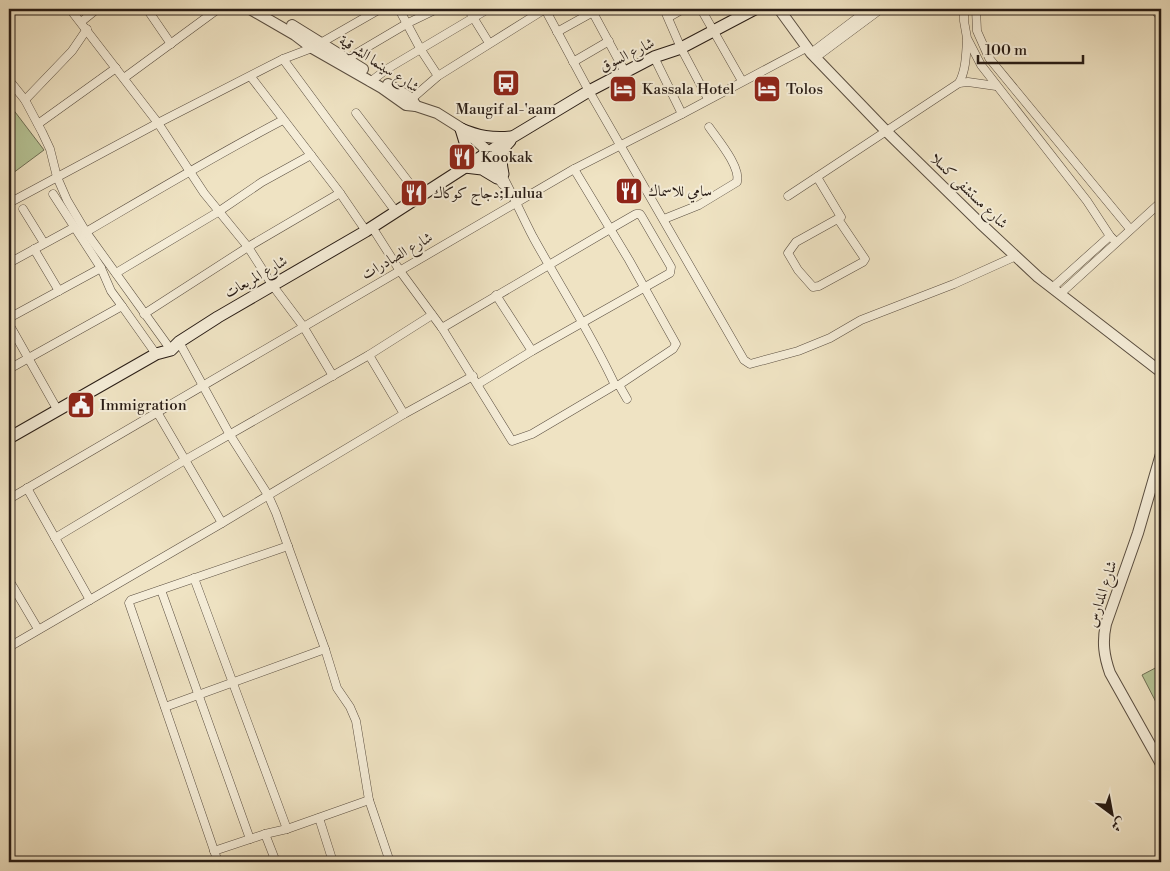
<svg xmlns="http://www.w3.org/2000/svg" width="1170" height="871" font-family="'Libre Bodoni',Amiri,serif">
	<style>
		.green { fill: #b6c496; stroke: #6f7056 }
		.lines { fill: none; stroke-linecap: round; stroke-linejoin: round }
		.minor-casing { stroke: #5a4e40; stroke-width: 9 }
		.tertiary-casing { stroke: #5a4e40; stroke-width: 12 }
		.secondary-casing { stroke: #281c15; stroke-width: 13 }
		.minor { stroke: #f5edd8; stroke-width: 8 }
		.tertiary { stroke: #f5edd8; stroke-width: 10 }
		.secondary { stroke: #f5edd8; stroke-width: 11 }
		.labels { text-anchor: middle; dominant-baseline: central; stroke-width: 4; stroke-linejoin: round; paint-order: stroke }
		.street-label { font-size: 15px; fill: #281c15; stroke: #f5edd8 }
		.poi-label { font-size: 15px; fill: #281c15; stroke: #f5edd8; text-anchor: start }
	</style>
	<rect width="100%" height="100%" fill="#efe3c3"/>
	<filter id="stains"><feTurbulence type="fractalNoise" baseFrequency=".004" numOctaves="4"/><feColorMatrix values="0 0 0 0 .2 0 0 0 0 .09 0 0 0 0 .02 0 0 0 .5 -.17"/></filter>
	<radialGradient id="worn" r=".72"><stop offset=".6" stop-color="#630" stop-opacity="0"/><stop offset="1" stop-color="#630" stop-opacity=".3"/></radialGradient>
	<!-- green -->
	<g class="green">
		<path d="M9 104 44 150 9 176Z"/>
		<path d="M1161 665V707L1159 708 1142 675Z"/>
	</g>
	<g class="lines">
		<!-- minor casing -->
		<g class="minor-casing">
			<g id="minor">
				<path d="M70 9 158 123 204 193 248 247 273 286 303 326 333 376"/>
				<path d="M147 9 171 44"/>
				<path d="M399 9 421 50 438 76"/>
				<path d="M468 9 489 43"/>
				<path d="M545 9 589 91 744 360 750 364 798 351 830 338 861 320 954 284 1016 256"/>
				<path d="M591 9 625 72"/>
				<path d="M664 9 681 48 708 99"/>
				<path d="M701 9 742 81"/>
				<path d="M964 9V21L967 38 981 65 1087 201 1110 236 1116 242"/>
				<path d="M976 9 977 31 989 58 1130 229"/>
				<path d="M1154 9 1161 18"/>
				<path d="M669 17 683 9"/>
				<path d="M81 22 97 9"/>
				<path d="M557 32 593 12"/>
				<path d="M811 53 869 9"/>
				<path d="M654 57 682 114"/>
				<path d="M815 58 881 9"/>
				<path d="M283 59 396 212"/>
				<path d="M347 59 408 23 437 9"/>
				<path d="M573 62 609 41"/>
				<path d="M251 77 340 193 366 231"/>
				<path d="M124 78 218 9"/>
				<path d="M9 80 25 100 42 132 50 149 57 177 67 200 86 232 171 350"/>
				<path d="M370 82 387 69 488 9"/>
				<path d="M959 83C966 70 966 55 967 40"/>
				<path d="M25 100 72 51 87 29"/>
				<path d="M408 102 438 76 545 9"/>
				<path d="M356 113 420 197"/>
				<path d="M38 124 116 68"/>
				<path d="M489 152C506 179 518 208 533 237 560 286 591 333 615 385H619L627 399"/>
				<path d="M482 156 502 184 509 190"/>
				<path d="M574 169 629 260 676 344 673 349 619 385"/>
				<path d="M817 177 841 217 838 219 865 259 863 262 819 286 813 287 798 270 788 253 796 242 841 217"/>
				<path d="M788 196 959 83 968 82 996 86"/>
				<path d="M9 203 158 123 283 59 312 48 380 9"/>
				<path d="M23 209 44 243"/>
				<path d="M664 219 699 205 737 182C741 167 718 140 709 127"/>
				<path d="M372 227 400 271 442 328 512 441 532 434 615 385"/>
				<path d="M86 232C151 194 216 155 283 120"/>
				<path d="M34 249 59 291"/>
				<path d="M9 263 73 228"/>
				<path d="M116 273 218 212 262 182 311 155"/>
				<path d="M1052 288 1110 236"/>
				<path d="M1060 294 1161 202"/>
				<path d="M496 295 532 351"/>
				<path d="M122 306 156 354"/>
				<path d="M144 314 248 247 340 193"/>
				<path d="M9 318 101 268"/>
				<path d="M9 324 57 409"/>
				<path d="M442 328 610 229 636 214H640L642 217 671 267 670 273 532 351 478 384"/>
				<path d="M179 342 230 435 268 495 276 513 325 649 337 688 350 707 356 721 369 800 390 862"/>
				<path d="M369 355 404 414"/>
				<path d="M9 369 122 306 111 291 101 268 53 194"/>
				<path d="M157 412 222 523"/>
				<path d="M27 488 90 600"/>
				<path d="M9 499 574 169 682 114 806 48"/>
				<path d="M55 538 185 460 369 355 432 315"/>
				<path d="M194 578 287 829"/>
				<path d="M9 580 38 629"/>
				<path d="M161 590 250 839"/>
				<path d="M9 647 222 523 404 414 473 376"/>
				<path d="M165 707 325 649"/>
				<path d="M319 818 333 862"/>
				<path d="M265 834 276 862"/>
				<path d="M214 851 265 834 287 829 369 800"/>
				<path d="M218 862 129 603 131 600 288 546"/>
			</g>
		</g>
		<!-- tertiary casing -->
		<g class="tertiary-casing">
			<g id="tertiary">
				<path d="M250 9 295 35 312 48 382 88 406 105 416 106 437 113 464 130 489 152"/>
				<path d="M779 9 811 53 886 131 980 223 1038 277 1161 372"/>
				<path d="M292 25 363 69"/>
				<path d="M388 84 411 98 416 106"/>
				<path d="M1161 454 1138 533 1106 624C1102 642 1104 656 1110 673L1161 764"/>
			</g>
		</g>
		<!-- secondary casing -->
		<g class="secondary-casing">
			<g id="secondary">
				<path d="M461 129C478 136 492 139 511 137"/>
				<path d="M461 129 468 152 469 165"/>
				<path d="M465 167 482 169 497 178"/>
				<path d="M503 174C500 161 500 150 510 141"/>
				<path d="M9 438 156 354 171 350 179 342 218 317 366 231 501 144 589 91 654 57 681 48 755 9"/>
			</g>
		</g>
		<!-- minor -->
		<use href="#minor" class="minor"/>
		<!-- tertiary -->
		<use href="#tertiary" class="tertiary"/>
		<!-- secondary -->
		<use href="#secondary" class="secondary"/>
	</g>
	<!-- icons -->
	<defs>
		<g id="bus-square" transform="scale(1.4375)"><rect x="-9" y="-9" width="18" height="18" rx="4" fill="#8f2418" stroke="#f5edd8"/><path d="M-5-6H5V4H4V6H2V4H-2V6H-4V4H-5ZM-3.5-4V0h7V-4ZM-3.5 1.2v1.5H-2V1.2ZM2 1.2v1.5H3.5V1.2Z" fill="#fff"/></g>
		<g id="hotel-square" transform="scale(1.4375)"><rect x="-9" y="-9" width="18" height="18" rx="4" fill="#8f2418" stroke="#f5edd8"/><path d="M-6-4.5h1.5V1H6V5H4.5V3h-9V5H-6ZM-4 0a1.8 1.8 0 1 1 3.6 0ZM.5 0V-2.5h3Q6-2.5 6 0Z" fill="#fff"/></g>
		<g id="restaurant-square" transform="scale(1.4375)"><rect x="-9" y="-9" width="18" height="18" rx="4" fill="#8f2418" stroke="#f5edd8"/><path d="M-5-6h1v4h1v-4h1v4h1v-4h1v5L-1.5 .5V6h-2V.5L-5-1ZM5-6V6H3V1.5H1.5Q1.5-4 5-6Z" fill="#fff"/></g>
		<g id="civic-square" transform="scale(1.4375)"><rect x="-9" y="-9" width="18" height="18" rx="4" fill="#8f2418" stroke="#f5edd8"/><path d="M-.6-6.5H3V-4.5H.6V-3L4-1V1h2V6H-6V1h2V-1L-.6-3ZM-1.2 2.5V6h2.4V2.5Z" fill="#fff"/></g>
	</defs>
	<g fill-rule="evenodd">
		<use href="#bus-square" x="506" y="83"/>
		<use href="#hotel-square" x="623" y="89"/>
		<use href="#hotel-square" x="767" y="89"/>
		<use href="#restaurant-square" x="462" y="157"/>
		<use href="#restaurant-square" x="629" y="191"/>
		<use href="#restaurant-square" x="414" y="193"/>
		<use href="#civic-square" x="81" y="405"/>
	</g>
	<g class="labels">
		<!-- street labels -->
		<g class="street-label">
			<text transform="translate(627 55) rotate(-26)">شارع السوق</text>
			<text transform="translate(379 64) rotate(33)">شارع سينما الشرقية</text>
			<text transform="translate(969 191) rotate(44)">شارع مستشفى كسلا</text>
			<text transform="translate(397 256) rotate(-30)">شارع الصادرات</text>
			<text transform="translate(256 277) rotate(-30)">شارع المربعات</text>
			<text transform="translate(1102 594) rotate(-72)">شارع المدارس</text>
		</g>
		<!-- poi labels -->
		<g class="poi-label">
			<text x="642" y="89">Kassala Hotel</text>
			<text x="786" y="89">Tolos</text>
			<text x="506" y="109" text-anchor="middle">Maugif al-'aam</text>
			<text x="481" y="157">Kookak</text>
			<text x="648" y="191">سامي للاسماك</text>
			<text x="433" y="193">دجاج كوكاك;Lulua</text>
			<text x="100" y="405">Immigration</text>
		</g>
	</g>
	<!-- margin -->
	<rect width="1170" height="871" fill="none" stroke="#efe3c3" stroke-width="30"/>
	<rect x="10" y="10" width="1150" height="851" fill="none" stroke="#281c15" stroke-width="2.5"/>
	<rect x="15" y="15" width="1140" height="841" fill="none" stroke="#281c15"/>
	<!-- north arrow -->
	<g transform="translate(1112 814) rotate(148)" stroke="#f5edd8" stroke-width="4" paint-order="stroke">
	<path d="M0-4L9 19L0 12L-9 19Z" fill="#281c15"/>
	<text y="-8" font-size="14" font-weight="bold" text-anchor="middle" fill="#281c15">ش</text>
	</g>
	<!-- scale -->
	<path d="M978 55v8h105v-8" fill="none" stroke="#281c15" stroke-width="2.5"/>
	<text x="985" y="55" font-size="15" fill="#281c15" stroke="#f5edd8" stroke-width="4" paint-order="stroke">100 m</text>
	<rect width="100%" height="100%" filter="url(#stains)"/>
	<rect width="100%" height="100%" fill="url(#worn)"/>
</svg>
